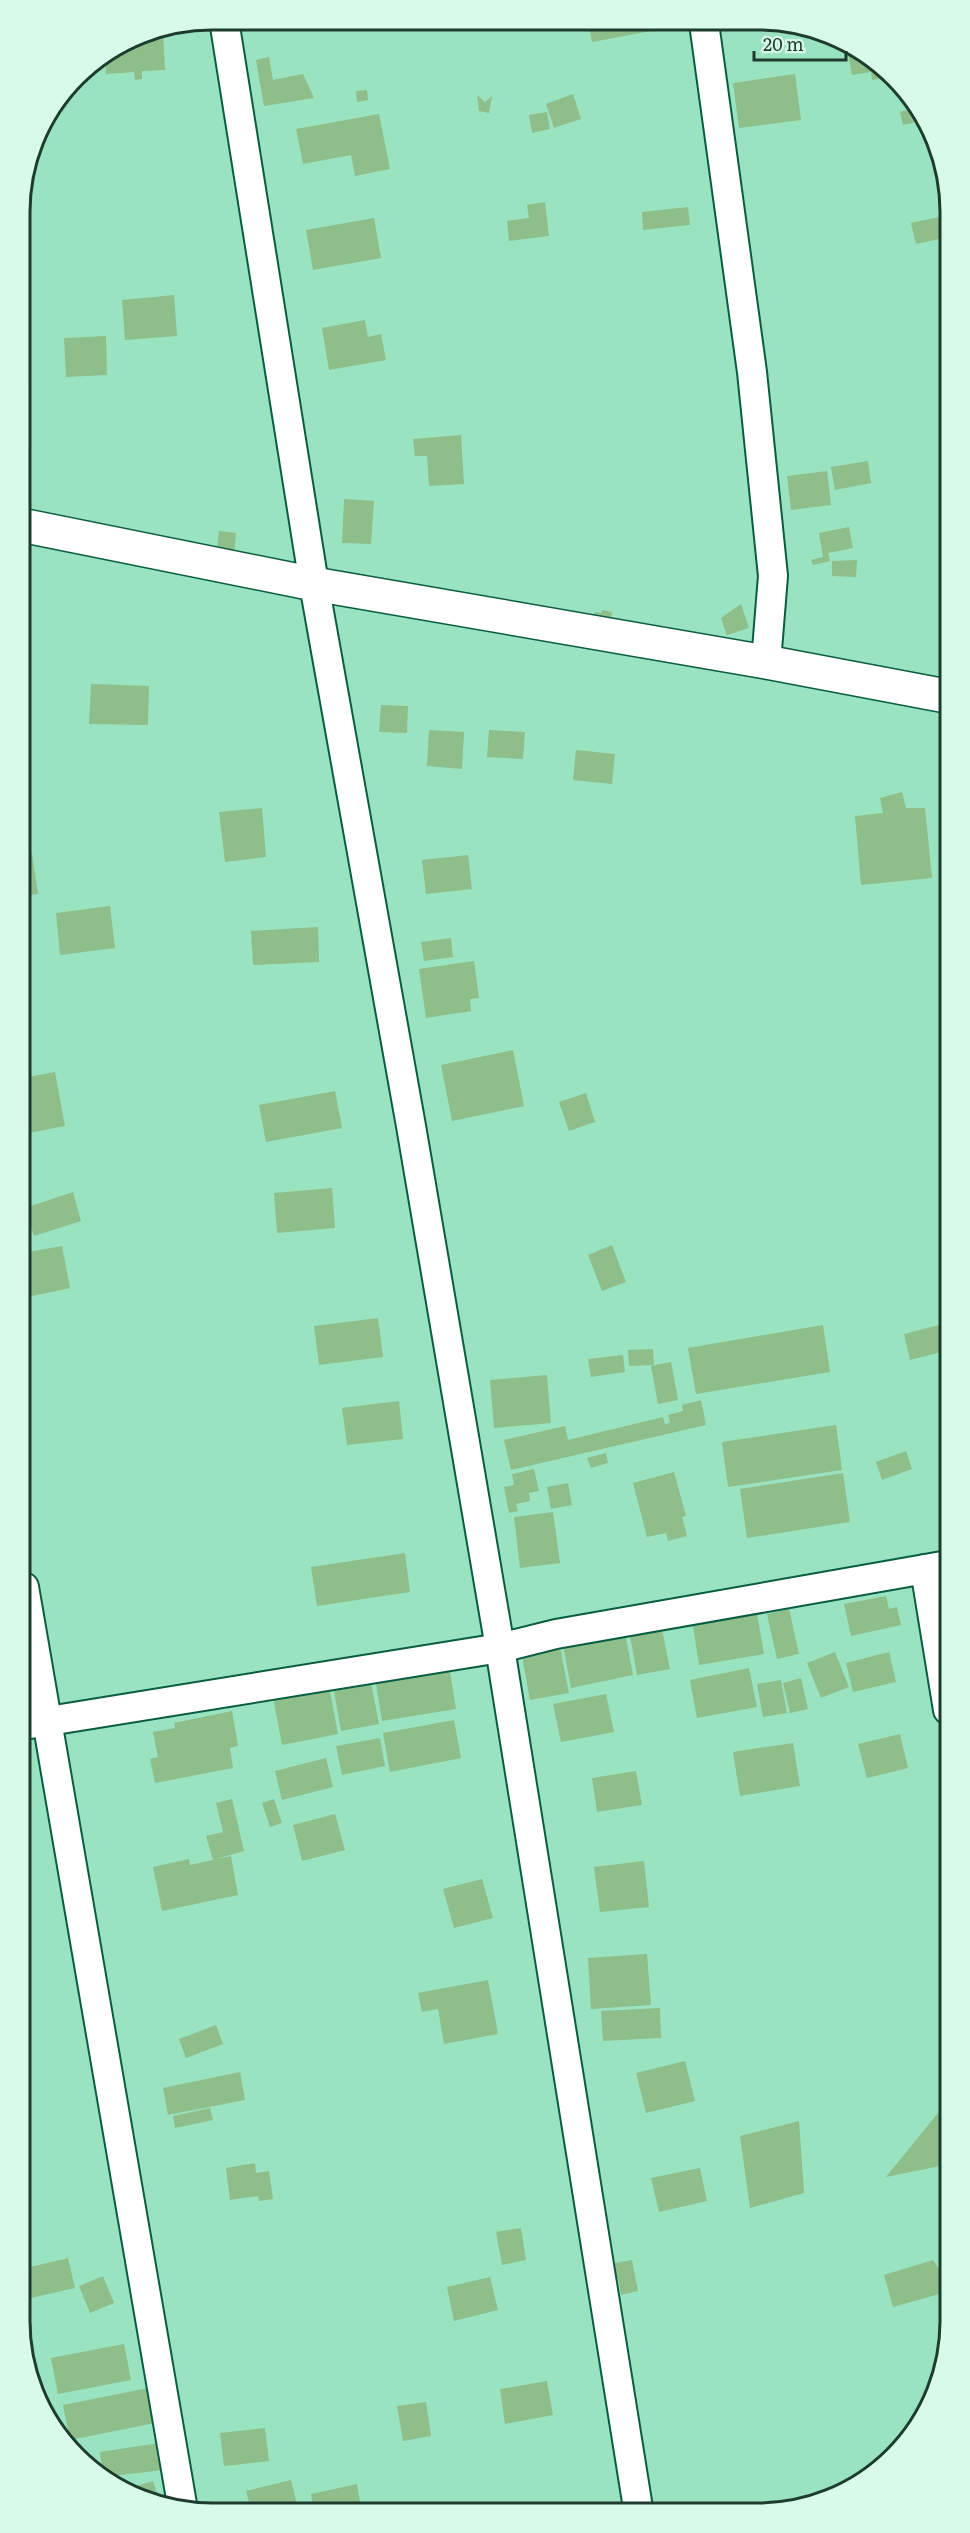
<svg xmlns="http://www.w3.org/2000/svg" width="970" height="2533" font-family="Literata,serif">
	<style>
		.building { fill: #8ebe8a }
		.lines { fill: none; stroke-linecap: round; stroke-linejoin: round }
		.minor-casing { stroke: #095d40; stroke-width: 32 }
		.secondary-casing { stroke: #095d40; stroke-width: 36 }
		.minor { stroke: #fff; stroke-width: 28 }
		.secondary { stroke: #fff; stroke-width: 33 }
		.rim { fill: none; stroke: #1d3c2e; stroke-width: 3 }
	</style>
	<rect width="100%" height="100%" fill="#9ae3c0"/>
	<!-- building -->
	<g class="building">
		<path d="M588 22H649L651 31 592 42Z"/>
		<path d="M163 33 165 70 142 71V79L135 80 134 72 106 74 105 55 138 35Z"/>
		<path d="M846 42 887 70 888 77 872 80 871 72 852 75Z"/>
		<path d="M269 57 273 80 303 74 314 98 264 106 256 60Z"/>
		<path d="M795 74 801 120 739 128 733 83Z"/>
		<path d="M367 90 368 100 357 102 356 91Z"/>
		<path d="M65 93 66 107 54 108 60 100Z"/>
		<path d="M573 94 581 119 554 128 546 104Z"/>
		<path d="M477 95 485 102 492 96 489 113 479 111Z"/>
		<path d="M913 108 920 121 903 125 900 112Z"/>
		<path d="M547 112 550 129 532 133 529 115Z"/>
		<path d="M379 114 390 169 355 176 351 155 303 164 296 129Z"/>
		<path d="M545 202 549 236 509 241 507 221 529 218 527 205Z"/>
		<path d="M688 207 690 225 643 230 642 212Z"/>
		<path d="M944 216V238L916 244 911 223Z"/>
		<path d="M374 218 381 258 313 270 306 230Z"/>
		<path d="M174 295 177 336 125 340 122 300Z"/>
		<path d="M365 320 368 337 381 334 386 360 329 370 322 328Z"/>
		<path d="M106 336 107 375 66 377 64 338Z"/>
		<path d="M461 435 464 484 429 486 427 456H415L413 439Z"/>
		<path d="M868 461 871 483 835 490 831 467Z"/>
		<path d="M827 471 831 505 791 510 787 476Z"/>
		<path d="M344 499 374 501 371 544 342 543Z"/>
		<path d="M849 527 853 548 828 553 830 561 813 565 811 560 823 557 819 533Z"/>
		<path d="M219 531 236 533 234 557 216 556Z"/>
		<path d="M857 560 856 577 832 576V561Z"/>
		<path d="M741 604 749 628 727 635 721 618Z"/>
		<path d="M602 610 612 612 609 631 593 628 595 612 601 613Z"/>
		<path d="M91 684 149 686 148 725 89 724Z"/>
		<path d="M381 705 408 706 407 733 379 732Z"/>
		<path d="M429 730 464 732 462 769 427 766Z"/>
		<path d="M489 730 525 732 523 759 487 757Z"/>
		<path d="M576 750 615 754 612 784 573 780Z"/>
		<path d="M902 792 906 808H925L932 878 861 885 855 816 883 813 880 798Z"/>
		<path d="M262 808 266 857 225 862 219 812Z"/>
		<path d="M32 853 38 894 22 896V855Z"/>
		<path d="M468 855 472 889 426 894 422 860Z"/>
		<path d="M110 906 115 948 60 955 56 913Z"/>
		<path d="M318 927 319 962 253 965 251 931Z"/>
		<path d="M451 938 453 957 424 961 421 942Z"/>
		<path d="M474 961 479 998 470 999 471 1011 426 1018 419 969Z"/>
		<path d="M513 1050 524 1106 452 1121 441 1065Z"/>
		<path d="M55 1072 65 1126 23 1134 22 1078Z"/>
		<path d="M335 1091 342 1128 266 1142 259 1105Z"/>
		<path d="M586 1093 595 1122 569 1131 559 1102Z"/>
		<path d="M332 1188 335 1228 277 1233 274 1193Z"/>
		<path d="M73 1192 81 1221 34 1236 25 1208Z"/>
		<path d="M612 1245 626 1282 602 1291 588 1255Z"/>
		<path d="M62 1246 70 1288 23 1298V1253Z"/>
		<path d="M378 1318 383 1357 319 1365 314 1326Z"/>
		<path d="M823 1325 830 1372 696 1394 688 1348Z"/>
		<path d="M939 1325 945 1351 910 1360 904 1334Z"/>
		<path d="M653 1349 654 1365 629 1366 628 1350Z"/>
		<path d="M623 1355 625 1372 591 1377 588 1359Z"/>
		<path d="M671 1362 678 1400 658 1404 651 1366Z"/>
		<path d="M547 1375 551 1423 494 1428 490 1380Z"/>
		<path d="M701 1400 706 1425 511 1470 504 1440 565 1426 568 1440 663 1417 665 1424 670 1423 668 1415 683 1411 682 1405Z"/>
		<path d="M399 1401 403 1439 347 1445 342 1408Z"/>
		<path d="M836 1425 842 1470 728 1487 722 1442Z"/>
		<path d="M906 1451 912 1469 882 1480 876 1462Z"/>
		<path d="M606 1453 608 1463 591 1468 587 1458Z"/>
		<path d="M534 1469 539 1491 529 1493 530 1501 516 1504 518 1511 509 1513 504 1487 514 1485 512 1474Z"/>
		<path d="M674 1472 686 1516 682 1517 687 1536 668 1541 666 1533 647 1537 633 1483Z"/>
		<path d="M843 1473 850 1522 747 1538 740 1489Z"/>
		<path d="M568 1483 572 1505 551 1509 547 1487Z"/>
		<path d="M553 1512 560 1563 520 1568 514 1517Z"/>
		<path d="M405 1553 410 1592 317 1606 311 1567Z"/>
		<path d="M886 1596 889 1609 897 1607 901 1625 851 1636 844 1604Z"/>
		<path d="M756 1608 764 1654 699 1665 692 1619Z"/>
		<path d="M789 1609 799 1654 777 1659 767 1614Z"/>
		<path d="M662 1630 670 1669 637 1675 630 1636Z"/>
		<path d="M625 1633 633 1675 571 1688 563 1645Z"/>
		<path d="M559 1642 569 1693 530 1700 521 1650Z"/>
		<path d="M835 1652 849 1687 821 1698 807 1663Z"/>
		<path d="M889 1652 896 1682 853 1692 846 1663Z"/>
		<path d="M449 1666 456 1709 382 1721 375 1678Z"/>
		<path d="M749 1668 757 1707 697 1718 690 1680Z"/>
		<path d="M370 1678 379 1724 341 1731 333 1686Z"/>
		<path d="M801 1678 808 1709 790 1713 783 1683Z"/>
		<path d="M781 1680 787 1713 763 1717 757 1684Z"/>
		<path d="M329 1686 338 1734 282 1745 273 1697Z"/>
		<path d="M606 1694 614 1732 561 1742 553 1704Z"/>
		<path d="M232 1711 238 1746 230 1748 233 1768 155 1783 150 1759 158 1757 153 1732 175 1728 174 1723Z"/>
		<path d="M454 1720 461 1758 390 1772 383 1733Z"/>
		<path d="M900 1734 908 1768 867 1778 858 1744Z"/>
		<path d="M380 1738 385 1766 342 1775 336 1746Z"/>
		<path d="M793 1743 800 1786 740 1796 733 1752Z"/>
		<path d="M326 1758 333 1787 282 1800 275 1771Z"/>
		<path d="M636 1771 642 1805 597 1812 592 1778Z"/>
		<path d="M232 1799 244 1851 216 1859 231 1856 238 1895 162 1911 153 1867 189 1859 190 1865 213 1860 206 1836 223 1832 216 1803Z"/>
		<path d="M274 1799 282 1823 270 1827 262 1803Z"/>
		<path d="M335 1814 345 1850 302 1861 293 1825Z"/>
		<path d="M644 1861 649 1907 600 1912 594 1867Z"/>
		<path d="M482 1879 493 1918 454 1928 443 1889Z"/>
		<path d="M647 1954 651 2005 591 2009 588 1958Z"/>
		<path d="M488 1980 498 2034 444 2044 438 2009 422 2012 418 1993Z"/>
		<path d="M660 2008 661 2038 603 2041 601 2011Z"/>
		<path d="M216 2025 223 2044 186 2058 179 2039Z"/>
		<path d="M685 2061 695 2101 646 2113 636 2073Z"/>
		<path d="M240 2072 245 2100 168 2115 163 2088Z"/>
		<path d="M210 2108 213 2120 175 2128 173 2116Z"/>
		<path d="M942 2108 950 2164 886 2177Z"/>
		<path d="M799 2121 804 2193 750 2208 740 2136Z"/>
		<path d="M255 2163 256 2173 269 2171 273 2199 259 2201 258 2196 230 2200 226 2168Z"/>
		<path d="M700 2168 707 2201 659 2212 651 2178Z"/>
		<path d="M521 2228 526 2260 502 2265 496 2232Z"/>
		<path d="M68 2258 75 2288 26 2299V2268Z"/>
		<path d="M632 2260 638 2291 621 2295 618 2278H609L603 2265Z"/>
		<path d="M933 2260 950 2284V2291L893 2307 884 2275Z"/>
		<path d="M103 2276 114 2303 90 2313 79 2286Z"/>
		<path d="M490 2277 498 2310 454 2321 447 2287Z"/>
		<path d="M124 2344 131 2380 58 2394 51 2358Z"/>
		<path d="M547 2381 553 2415 505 2424 500 2389Z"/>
		<path d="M153 2387 160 2422 70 2440 63 2405Z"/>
		<path d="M426 2402 431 2436 403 2441 397 2406Z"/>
		<path d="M265 2428 269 2461 224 2466 220 2433Z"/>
		<path d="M159 2443 163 2470 103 2477 100 2452Z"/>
		<path d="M291 2480 297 2505 280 2509 251 2510 246 2491Z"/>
		<path d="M153 2481 159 2500 152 2502 132 2495 130 2488Z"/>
		<path d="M357 2484 361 2509H313L311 2494Z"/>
	</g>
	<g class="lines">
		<!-- minor casing -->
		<g class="minor-casing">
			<g id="minor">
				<path d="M224 20 314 584 411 1126 500 1648 638 2508"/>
				<path d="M704 23 752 372 773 576 766 662"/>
				<path d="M925 1569 948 1710"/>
				<path d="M24 1587 183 2510"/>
				<path d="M24 1725 500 1648 556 1634 948 1565"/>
			</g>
		</g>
		<!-- secondary casing -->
		<g class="secondary-casing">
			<path id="secondary" d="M21 525 314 584 766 662 946 696"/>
		</g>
		<!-- minor -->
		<use href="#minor" class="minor"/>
		<!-- secondary -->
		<use href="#secondary" class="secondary"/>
	</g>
	<!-- crop -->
	<path d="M0 0H970V2533H0ZM212 30H758A182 182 0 0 1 940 212V2321A182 182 0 0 1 758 2503H212A182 182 0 0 1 30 2321V212A182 182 0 0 1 212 30Z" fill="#d8fbe9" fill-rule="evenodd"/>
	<path class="rim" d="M212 30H758A182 182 0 0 1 940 212V2321A182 182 0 0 1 758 2503H212A182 182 0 0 1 30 2321V212A182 182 0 0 1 212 30Z"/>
	<!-- scale -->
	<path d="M754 51v9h92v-9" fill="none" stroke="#1d3c2e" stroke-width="3"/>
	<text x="763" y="51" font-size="18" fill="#1d3c2e" stroke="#d8fbe9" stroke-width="4.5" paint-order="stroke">20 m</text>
</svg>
